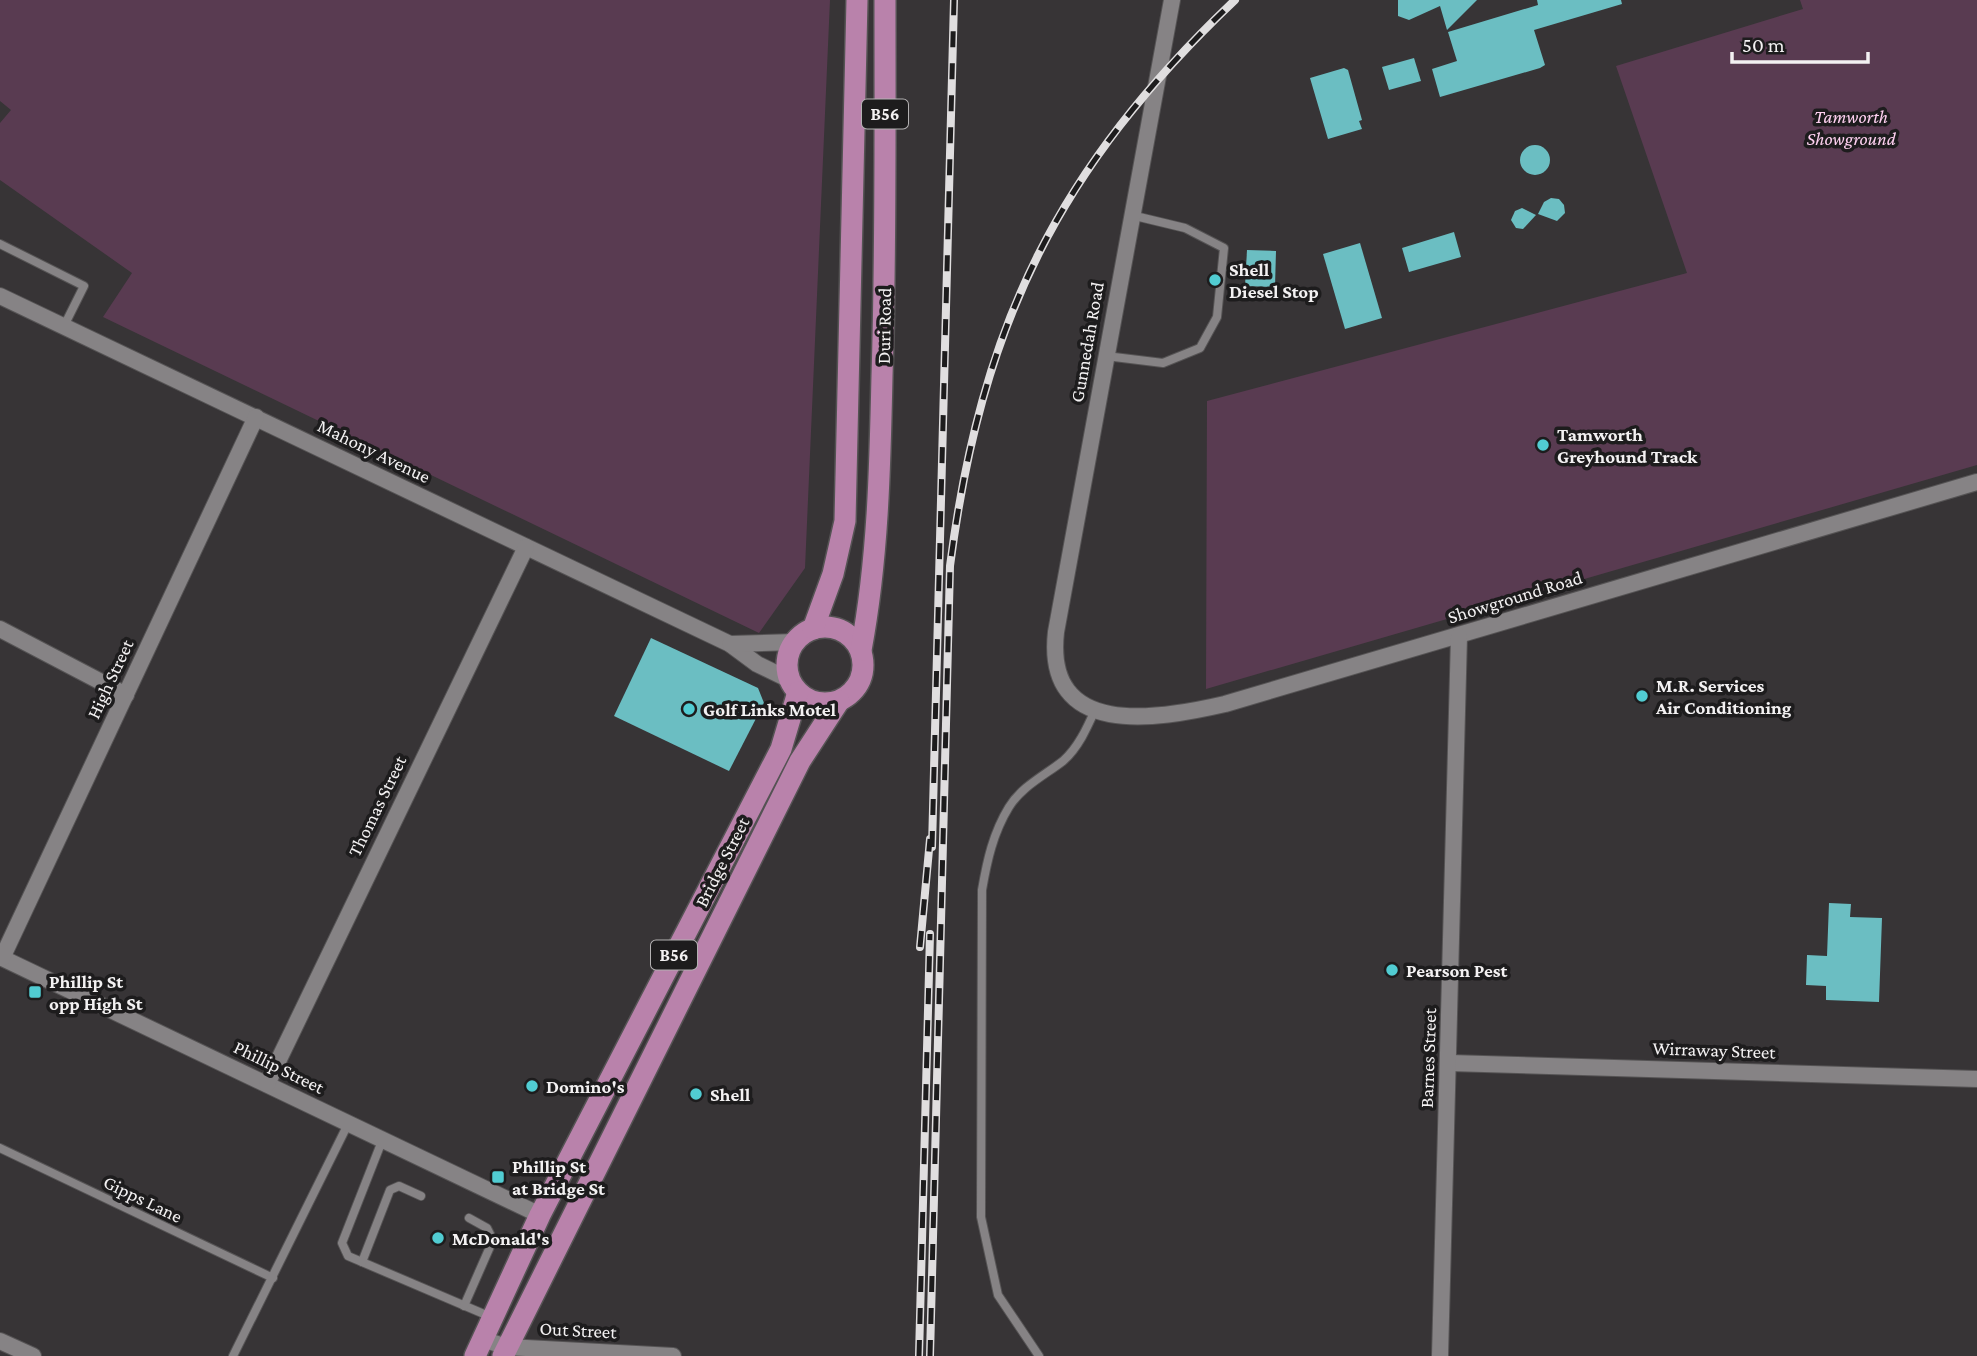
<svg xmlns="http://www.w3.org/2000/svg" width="1977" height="1356" font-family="'Crimson Pro',serif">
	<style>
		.green { fill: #593b51 }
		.building { fill: #6bbec2 }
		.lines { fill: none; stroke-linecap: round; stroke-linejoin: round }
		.lane-casing { stroke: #555354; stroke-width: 10 }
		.street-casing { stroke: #555354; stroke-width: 18 }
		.primary-casing { stroke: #555354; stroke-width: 24 }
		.lane { stroke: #868385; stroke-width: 8 }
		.street { stroke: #868385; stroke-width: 16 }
		.primary { stroke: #b982ab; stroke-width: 21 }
		.rail-casing { stroke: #e0dedf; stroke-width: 8 }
		.rail { stroke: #1d1c1d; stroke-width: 5; stroke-dasharray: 16; stroke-linecap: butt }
		.poi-dot { fill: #51ccd2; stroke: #1d1c1d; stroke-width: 2.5 }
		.labels { text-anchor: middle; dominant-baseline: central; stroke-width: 7; stroke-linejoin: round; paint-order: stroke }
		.shield { fill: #1d1c1d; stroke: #b3b1b2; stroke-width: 2 }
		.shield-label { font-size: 18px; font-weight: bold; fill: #f3f1f2 }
		.park-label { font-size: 19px; font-style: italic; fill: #ffd1f1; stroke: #1d1c1d }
		.poi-label { font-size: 19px; font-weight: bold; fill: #f3f1f2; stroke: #1d1c1d; text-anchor: start }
		.street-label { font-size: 19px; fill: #f3f1f2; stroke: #1d1c1d }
	</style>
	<rect width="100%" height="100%" fill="#373436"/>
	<!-- green -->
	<g class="green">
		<path d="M0 0H830L805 568 759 633 103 317 132 273 0 180V123L11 110 0 101Z"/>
		<path d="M1800 0H1977V465L1206 689 1207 401 1687 273 1616 66 1803 9Z"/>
	</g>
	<!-- building -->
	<g class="building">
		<path d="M1398 0H1477L1447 30 1440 6 1409 20 1398 16Z"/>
		<path d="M1537 0H1621L1622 4 1534 30 1545 65 1540 68 1440 97 1432 69 1457 61 1448 32 1538 5Z"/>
		<path d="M1414 58 1421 81 1389 90 1382 67Z"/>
		<path d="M1344 68 1348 70 1362 120 1359 121 1362 129 1328 139 1310 78Z"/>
		<circle cx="1535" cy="160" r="15"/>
		<path d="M1551 198 1559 199 1564 205 1565 213 1557 221 1538 214 1544 202Z"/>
		<path d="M1522 208 1536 215 1523 229 1516 228 1511 220 1515 211Z"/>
		<path d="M1454 232 1461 257 1409 272 1402 248Z"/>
		<path d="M1360 243 1382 318 1345 329 1323 254Z"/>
		<path d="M1247 250 1276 251 1275 287 1245 286Z"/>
		<path d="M651 638 758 688 764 703 729 771 614 716Z"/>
		<path d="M1829 903 1851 904 1850 917 1882 918 1879 1002 1826 1000V986L1806 985 1807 955 1827 956Z"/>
	</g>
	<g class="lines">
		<!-- lane casing -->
		<g class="lane-casing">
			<g id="lane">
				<path d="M0 244 84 286 64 326"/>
				<path d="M1106 356 1163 363 1200 348 1217 317 1224 248 1185 228 1131 215"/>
				<path d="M382 1141 342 1243 348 1256 491 1317"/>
				<path d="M0 1148 273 1278"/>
				<path d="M362 1262 390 1190 399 1186 421 1196"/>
				<path d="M464 1306 493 1240 487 1228 469 1218"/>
				<path d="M233 1356 348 1124"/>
				<path d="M1039 1356 998 1295 981 1217 982 890C987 861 993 833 1009 807 1021 787 1045 775 1063 761 1078 748 1087 728 1095 710"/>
			</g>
		</g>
		<!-- street casing -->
		<g class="street-casing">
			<g id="street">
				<path d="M1172 0 1056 632C1044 739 1156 720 1225 704L1977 482"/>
				<path d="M0 296 730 644 757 664 790 680"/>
				<path d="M0 629 126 695"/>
				<path d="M730 644 795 642"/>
				<path d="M0 957 540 1215"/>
				<path d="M2 958 256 417"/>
				<path d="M1450 1063 1977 1079"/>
				<path d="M267 1084 526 547"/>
				<path d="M482 1339 507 1347 673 1356"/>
				<path d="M0 1341 33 1356"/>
				<path d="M1440 1356 1459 636"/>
			</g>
		</g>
		<!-- primary casing -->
		<g class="primary-casing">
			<g id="primary">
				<circle cx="825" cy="665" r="38"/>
				<path d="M813 629 833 574 845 521 857 0"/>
				<path d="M861 650C878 559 880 469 882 376 886 251 885 125 885 0"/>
				<path d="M475 1356 540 1215 781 749 798 692"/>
				<path d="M503 1356 800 761 839 701"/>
			</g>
		</g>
		<!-- lane -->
		<use href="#lane" class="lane"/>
		<!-- street -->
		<use href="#street" class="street"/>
		<!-- primary -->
		<use href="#primary" class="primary"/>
		<!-- rail casing -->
		<g class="rail-casing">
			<g id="rail">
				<path d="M932 847 954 0"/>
				<path d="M920 947 930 839"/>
				<path d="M919 1356 930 934"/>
				<path d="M930 1356 950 566C981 325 1058 168 1235 0"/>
			</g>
		</g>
		<!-- rail -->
		<use href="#rail" class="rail"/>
	</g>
	<!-- markers -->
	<g class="poi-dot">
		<circle cx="1215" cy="280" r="7"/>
		<circle cx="1543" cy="445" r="7"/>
		<circle cx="1642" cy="696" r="7"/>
		<circle cx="689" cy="709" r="7"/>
		<circle cx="1392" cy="970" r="7"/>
		<rect x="28" y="985" width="14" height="14" rx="3.5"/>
		<circle cx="532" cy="1086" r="7"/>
		<circle cx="696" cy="1094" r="7"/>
		<rect x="491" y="1170" width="14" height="14" rx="3.5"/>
		<circle cx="438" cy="1238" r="7"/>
	</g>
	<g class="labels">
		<!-- shield labels -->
		<g class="shield">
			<rect x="862" y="99.5" width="46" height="29" rx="5"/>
			<rect x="651" y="940.5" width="46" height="29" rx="5"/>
		</g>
		<g class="shield-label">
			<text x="885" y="114">B56</text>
			<text x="674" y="955">B56</text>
		</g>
		<!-- park labels -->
		<g class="park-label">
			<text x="1851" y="116">Tamworth<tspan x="1851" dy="22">Showground</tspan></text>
		</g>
		<!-- poi labels -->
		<g class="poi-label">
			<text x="1229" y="269">Shell<tspan x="1229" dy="22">Diesel Stop</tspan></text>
			<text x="1557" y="434">Tamworth<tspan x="1557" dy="22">Greyhound Track</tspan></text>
			<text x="1656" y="685">M.R. Services<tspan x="1656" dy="22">Air Conditioning</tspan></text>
			<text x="703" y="709">Golf Links Motel</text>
			<text x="1406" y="970">Pearson Pest</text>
			<text x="49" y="981">Phillip St<tspan x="49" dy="22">opp High St</tspan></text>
			<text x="546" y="1086">Domino's</text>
			<text x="710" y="1094">Shell</text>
			<text x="512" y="1166">Phillip St<tspan x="512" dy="22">at Bridge St</tspan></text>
			<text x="452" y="1238">McDonald's</text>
		</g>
		<!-- street labels -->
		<g class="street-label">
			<text transform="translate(884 326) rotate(-89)">Duri Road</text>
			<text transform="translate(1087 342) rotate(-80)">Gunnedah Road</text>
			<text transform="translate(374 451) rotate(26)">Mahony Avenue</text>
			<text transform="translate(1515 597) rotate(-17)">Showground Road</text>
			<text transform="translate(110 679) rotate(-65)">High Street</text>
			<text transform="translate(377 806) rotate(-64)">Thomas Street</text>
			<text transform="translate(722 862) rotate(-63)">Bridge Street</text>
			<text transform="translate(1714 1050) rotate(2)">Wirraway Street</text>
			<text transform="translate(1428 1058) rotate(-88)">Barnes Street</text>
			<text transform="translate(279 1067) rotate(26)">Phillip Street</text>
			<text transform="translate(143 1199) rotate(26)">Gipps Lane</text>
			<text transform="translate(578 1330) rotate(3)">Out Street</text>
		</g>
	</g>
	<!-- scale -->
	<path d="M1732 52v10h136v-10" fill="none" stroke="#f3f1f2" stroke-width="3.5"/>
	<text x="1742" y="52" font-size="21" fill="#f3f1f2" stroke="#1d1c1d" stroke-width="5" paint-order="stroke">50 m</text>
</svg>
